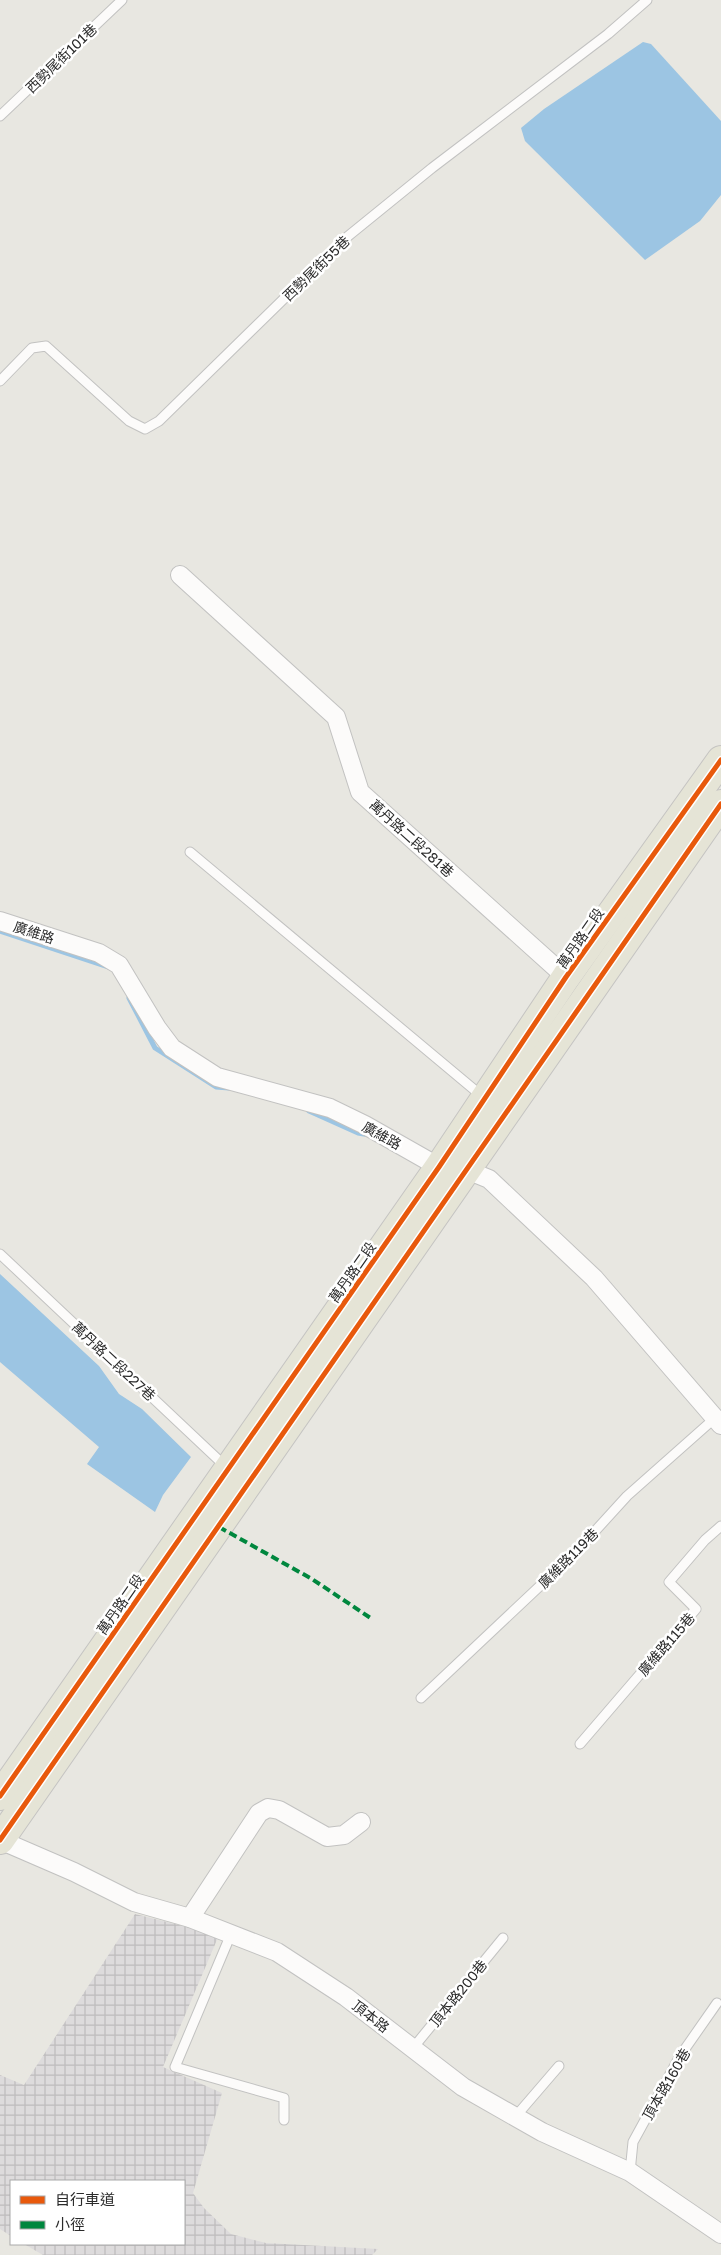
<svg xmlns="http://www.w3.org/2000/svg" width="721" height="2255" font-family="'Golos Text','Noto Sans TC',sans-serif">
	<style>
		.industrial { fill: url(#industrial-grid) }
		.water { fill: #9cc5e3 }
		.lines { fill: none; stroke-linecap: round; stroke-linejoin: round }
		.stream { stroke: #9cc5e3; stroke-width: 5 }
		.lane-casing { stroke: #c2c2c1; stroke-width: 11 }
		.street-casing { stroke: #c2c2c1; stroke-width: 20 }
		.primary-casing { stroke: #c5c4c2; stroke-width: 30 }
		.lane { stroke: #fcfbfa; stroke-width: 9 }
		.street { stroke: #fcfbfa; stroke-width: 18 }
		.primary { stroke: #e5e4d6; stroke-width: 28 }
		.quiet { stroke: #00873e; stroke-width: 4; stroke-dasharray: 8 4; stroke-linecap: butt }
		.cycleway-casing { stroke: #fff; stroke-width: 8 }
		.cycleway { stroke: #e8590c; stroke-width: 5 }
		.labels { text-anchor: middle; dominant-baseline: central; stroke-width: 5; stroke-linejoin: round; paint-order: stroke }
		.street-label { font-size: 14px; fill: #2b2b2b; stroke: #fff }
	</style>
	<defs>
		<pattern id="industrial-grid" width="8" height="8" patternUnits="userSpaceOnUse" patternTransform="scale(1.25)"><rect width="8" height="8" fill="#dddbdc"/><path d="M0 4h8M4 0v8" fill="none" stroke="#bebcbd"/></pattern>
	</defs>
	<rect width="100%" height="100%" fill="#e8e7e1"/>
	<!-- industrial -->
	<path class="industrial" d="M135 1914 219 1935 163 2067 222 2093 193 2193 204 2208 231 2234 266 2243 378 2249 372 2255H43L24 2244H184V2181H11V2236L0 2229V2075L24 2085Z"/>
	<!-- water -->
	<g class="water">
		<path d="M643 42 651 44 721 121V195L700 221 645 260 525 141 521 128 544 109Z"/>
		<path d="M0 1274 99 1366 119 1394 142 1409 191 1457 163 1495 155 1512 87 1464 99 1447 0 1362Z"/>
	</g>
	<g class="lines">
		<!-- stream -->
		<g class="stream">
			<path d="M0 931 108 967"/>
			<path d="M129 998 155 1048 216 1087 229 1088"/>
			<path d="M309 1111 358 1133 370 1135"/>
		</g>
		<!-- lane casing -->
		<g class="lane-casing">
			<g id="lane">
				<path d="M0 116 122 0"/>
				<path d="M0 381 32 348 46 346 129 421 145 429 159 421 347 237 432 168 608 34 647 0"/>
				<path d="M190 852 483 1097"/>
				<path d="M0 1254 225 1466"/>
				<path d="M421 1698 576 1552 627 1496 715 1418"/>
				<path d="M580 1744 696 1609 669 1582 705 1540 721 1526"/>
				<path d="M231 1934 175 2067 284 2098V2120"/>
				<path d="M413 2048 503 1938"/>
				<path d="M516 2116 559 2066"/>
				<path d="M630 2172 633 2142 680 2056 717 2003"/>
			</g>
		</g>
		<!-- street casing -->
		<g class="street-casing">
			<g id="street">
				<path d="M180 575 336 717 360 792 566 977"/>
				<path d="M0 921 99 953 119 965 157 1028 172 1048 217 1077 330 1108 365 1125 439 1167 467 1170 489 1179 594 1278 721 1425"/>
				<path d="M0 1840 74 1872 134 1902 190 1918 277 1952 346 1997 463 2087 542 2132 630 2172 721 2234"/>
				<path d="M190 1918 259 1813 268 1808 279 1810 327 1837 344 1835 361 1822"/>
			</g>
		</g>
		<!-- primary casing -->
		<g class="primary-casing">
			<g id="primary">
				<path d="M0 1796 439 1167 566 977 721 760"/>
				<path d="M0 1840 721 804"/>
			</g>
		</g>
		<!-- lane -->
		<use href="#lane" class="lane"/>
		<!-- street -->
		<use href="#street" class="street"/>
		<!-- primary -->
		<use href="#primary" class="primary"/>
		<!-- quiet -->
		<path class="quiet" d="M219 1527 312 1579 372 1619"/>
		<!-- cycleway casing -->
		<g class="cycleway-casing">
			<g id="cycleway">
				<path d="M0 1796 439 1167 566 977 721 760"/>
				<path d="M0 1840 721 804"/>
			</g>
		</g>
		<!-- cycleway -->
		<use href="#cycleway" class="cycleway"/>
	</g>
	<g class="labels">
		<!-- street labels -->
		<g class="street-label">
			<text transform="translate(61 58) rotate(-44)">西勢尾街101巷</text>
			<text transform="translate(316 268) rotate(-44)">西勢尾街55巷</text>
			<text transform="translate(412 838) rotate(42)">萬丹路二段281巷</text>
			<text transform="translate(34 932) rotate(18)">廣維路</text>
			<text transform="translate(580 938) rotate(-55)">萬丹路二段</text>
			<text transform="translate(382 1135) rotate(29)">廣維路</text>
			<text transform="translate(352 1272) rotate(-55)">萬丹路二段</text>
			<text transform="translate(114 1361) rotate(43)">萬丹路二段227巷</text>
			<text transform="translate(568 1558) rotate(-45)">廣維路119巷</text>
			<text transform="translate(120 1604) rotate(-55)">萬丹路二段</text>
			<text transform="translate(666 1644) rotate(-49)">廣維路115巷</text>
			<text transform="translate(458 1993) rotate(-51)">頂本路200巷</text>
			<text transform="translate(371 2016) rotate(38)">頂本路</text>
			<text transform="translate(666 2084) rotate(-60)">頂本路160巷</text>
		</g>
	</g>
	<!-- legend -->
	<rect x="10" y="2180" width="175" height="65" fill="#ffffff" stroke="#aaaaaa"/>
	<rect x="20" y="2196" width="25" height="8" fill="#e8590c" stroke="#aaaaaa"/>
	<text x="55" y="2205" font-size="15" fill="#2b2b2b">自行車道</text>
	<rect x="20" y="2221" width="25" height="8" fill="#00873e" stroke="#aaaaaa"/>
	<text x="55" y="2230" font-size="15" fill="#2b2b2b">小徑</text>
</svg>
